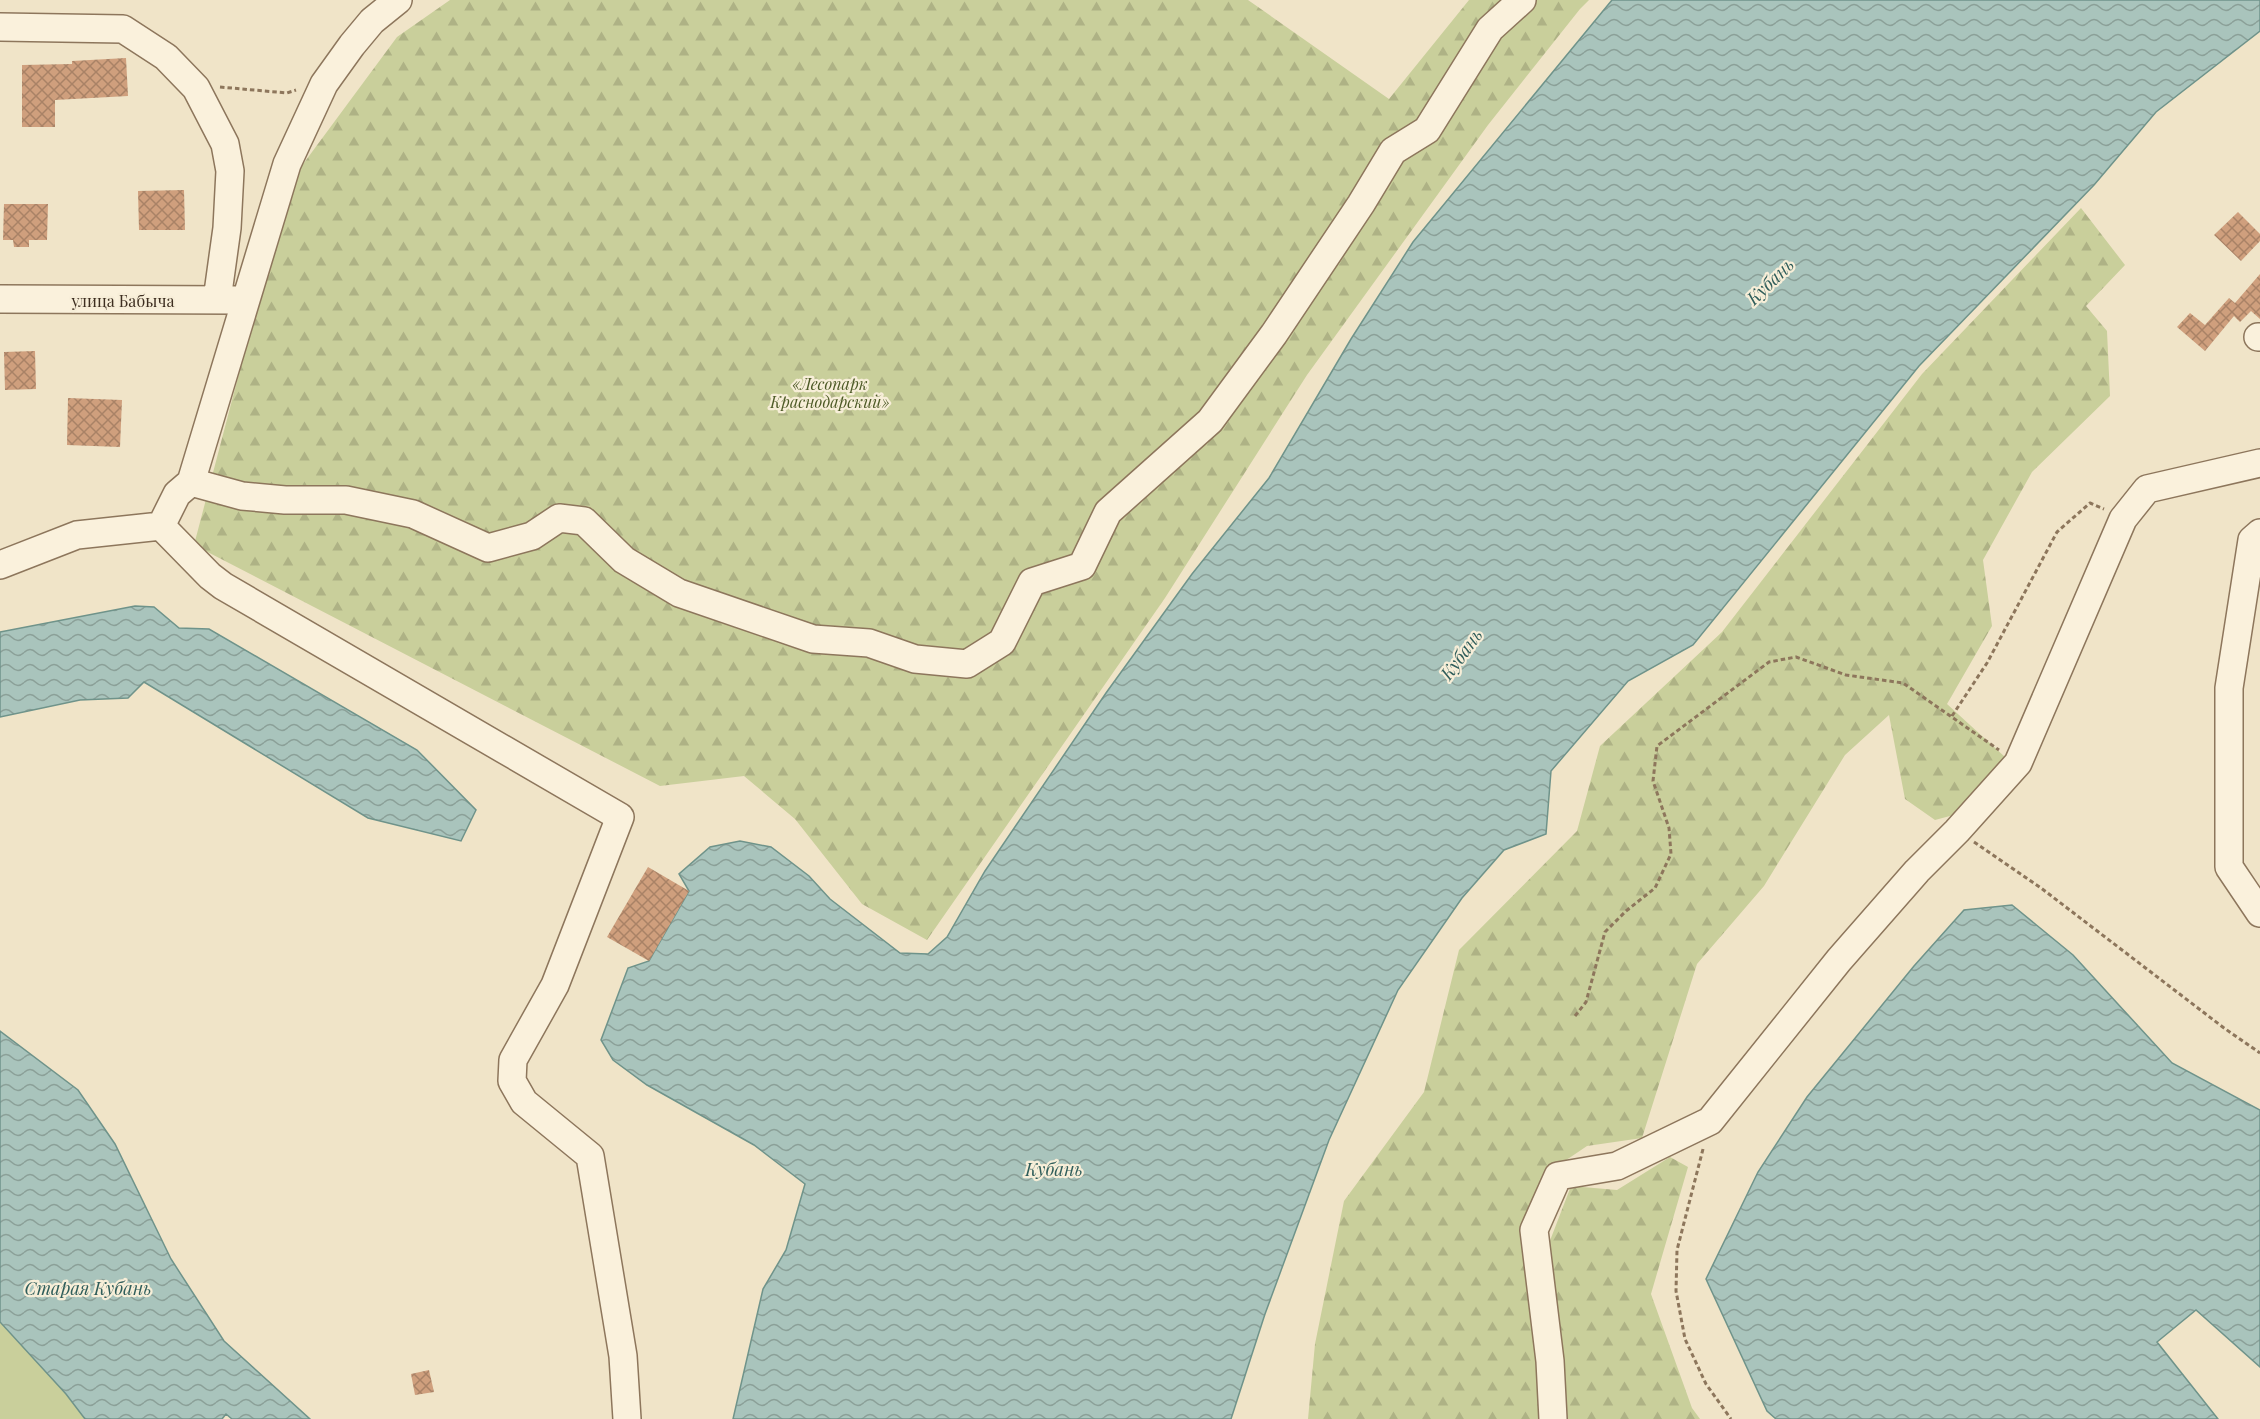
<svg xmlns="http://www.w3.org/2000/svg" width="2260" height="1419" viewBox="0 0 2260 1419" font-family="'Playfair Display',serif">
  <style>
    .green { fill: #c9cf9b }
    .forest { fill: url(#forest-firs) }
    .water { fill: url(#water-waves); stroke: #6f938a; stroke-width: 1.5 }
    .building { fill: url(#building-cross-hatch) }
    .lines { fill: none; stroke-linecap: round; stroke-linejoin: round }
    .minor-casing { stroke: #8d765c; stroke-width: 30 }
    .path { stroke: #8d765c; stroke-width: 3; stroke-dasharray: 4.5 3; stroke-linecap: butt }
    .minor { stroke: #faf1dc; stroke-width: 27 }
    .labels { text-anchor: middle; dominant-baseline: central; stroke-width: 4.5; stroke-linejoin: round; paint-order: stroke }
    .street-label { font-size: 16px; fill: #3d2e20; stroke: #f7eed8 }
    .park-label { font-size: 16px; font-style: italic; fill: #4d5a26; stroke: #f7eed8 }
    .water-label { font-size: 18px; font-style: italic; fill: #2f5d5a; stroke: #f7eed8 }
  </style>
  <defs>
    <pattern id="forest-firs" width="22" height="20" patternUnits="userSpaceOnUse" patternTransform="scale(1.5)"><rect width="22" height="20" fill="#c9cf9b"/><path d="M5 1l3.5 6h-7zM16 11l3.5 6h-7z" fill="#aeb285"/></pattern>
    <pattern id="water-waves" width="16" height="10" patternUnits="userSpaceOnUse" patternTransform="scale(1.5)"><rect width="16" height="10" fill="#a9c4bc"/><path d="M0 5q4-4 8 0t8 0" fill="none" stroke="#8ba098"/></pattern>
    <pattern id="building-cross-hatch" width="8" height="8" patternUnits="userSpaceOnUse" patternTransform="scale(1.5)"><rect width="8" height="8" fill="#cf9f7d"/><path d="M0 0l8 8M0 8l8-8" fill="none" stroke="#a98266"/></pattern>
  </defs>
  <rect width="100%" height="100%" fill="#f0e4c8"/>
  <path class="green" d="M0,1322L66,1394L85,1419H0Z"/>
  <path class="forest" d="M450,0H1248L1389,99L1469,0H1589L1580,9L1488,125L1307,375L1165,598L927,940L862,904L795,819L744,776L660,786L194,545L241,366L295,175L397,37Z
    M2081,208L2125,265L2086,306L2107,331L2110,396L2032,472L1983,560L1992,626L1947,704L2005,757L1976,809L1935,820L1905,799L1889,715L1845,755L1764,886L1697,964L1642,1138L1587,1146L1550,1171L1528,1227L1543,1419H1308L1315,1344L1344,1201L1424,1092L1459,950L1577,831L1600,746L1722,632L1922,374Z
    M1670,1157L1688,1167L1651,1294L1692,1408L1700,1419H1559L1563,1353L1546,1251L1571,1186L1617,1190Z"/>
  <path class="water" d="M1612,0H2260V31L2156,112L2094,185L1919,366L1693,645L1628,681L1551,771L1546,834L1504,850L1462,898L1398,990L1329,1140L1265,1314L1231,1419H733L763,1289L786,1250L805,1184L754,1145L647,1085L613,1060L601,1040L628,968L649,961L689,891L679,874L710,847L740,841L771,847L809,876L830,899L900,953L928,954L947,937L985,871L1106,693L1192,574L1269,478L1351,339L1413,242Z
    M135,606L154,607L179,628L209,629L417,750L476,810L461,841L368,818L144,682L128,698L80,700L0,717V632Z
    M2012,905L2073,955L2172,1063L2260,1110V1367L2196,1310L2157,1342L2218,1419H1776L1767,1411L1706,1279L1758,1172L1807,1097L1914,966L1964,910Z
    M0,1031L78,1090L115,1144L171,1259L224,1341L310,1419H232L226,1414L222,1419H85L66,1394L0,1322Z"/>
  <path class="building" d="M126,58L128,96L55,100V127H22V65L72,64V61Z
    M184,190L185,230H139L138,191Z
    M4,204H48L47,240H29V247H14L13,240H3Z
    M2238,212L2260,234V241L2241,261L2214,235Z
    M2260,274V319L2251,311L2240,322L2234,316L2205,351L2177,327L2190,313L2205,325L2229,298L2235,303Z
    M35,351L36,389L5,390L4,352Z
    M68,398L122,400L120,447L67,445Z
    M648,867L689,891L649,961L607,937Z
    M429,1370L434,1392L415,1395L411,1374Z"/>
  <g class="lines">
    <defs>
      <path id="minor" d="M0,27L123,29L166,57L196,88L225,144L230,171L227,228L217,300
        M0,299L236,300
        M2258,337H2260
        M191,482L242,496L285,500H346L413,514L488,548L532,536L559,518L584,521L624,560L679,593L813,639L869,643L915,659L967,664L1002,642L1032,582L1082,566L1108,512L1210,421L1274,334L1361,204L1393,151L1427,130L1490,29L1522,0
        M161,526L177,494L191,482L287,164L324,84L352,45L372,21L398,0
        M2260,533L2252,540L2229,688V867L2260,913
        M0,565L77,535L161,526L210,576L223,586L620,817L555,985L513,1060L512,1081L524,1102L590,1156L623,1356L627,1419
        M1553,1419L1550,1361L1534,1230L1558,1176L1617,1166L1710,1121L1839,960L1917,871L1957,831L2018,763L2123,519L2147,489L2260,463"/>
    </defs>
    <use href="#minor" class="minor-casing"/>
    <path class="path" d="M220,87L287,93L296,90
      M1952,716L1987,663L2057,532L2090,503L2104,509
      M1974,842L2041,888L2224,1028L2260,1053
      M1575,1016L1586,1002L1605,932L1626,911L1655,888L1671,854L1669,828L1653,781L1657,746L1769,662L1796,657L1846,675L1903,683L1999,750
      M1703,1149L1677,1250L1676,1291L1685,1339L1706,1384L1731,1419"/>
    <use href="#minor" class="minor"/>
  </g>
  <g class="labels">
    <g class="street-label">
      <text x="123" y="300">улица Бабыча</text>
    </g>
    <g class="park-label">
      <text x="830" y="383">«Лесопарк<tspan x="830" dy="18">Краснодарский»</tspan></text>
    </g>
    <g class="water-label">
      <text transform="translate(1770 281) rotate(-44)">Кубань</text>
      <text transform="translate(1461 654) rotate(-54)">Кубань</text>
      <text x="1054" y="1169">Кубань</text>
      <text x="88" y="1288">Старая Кубань</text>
    </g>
  </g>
</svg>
